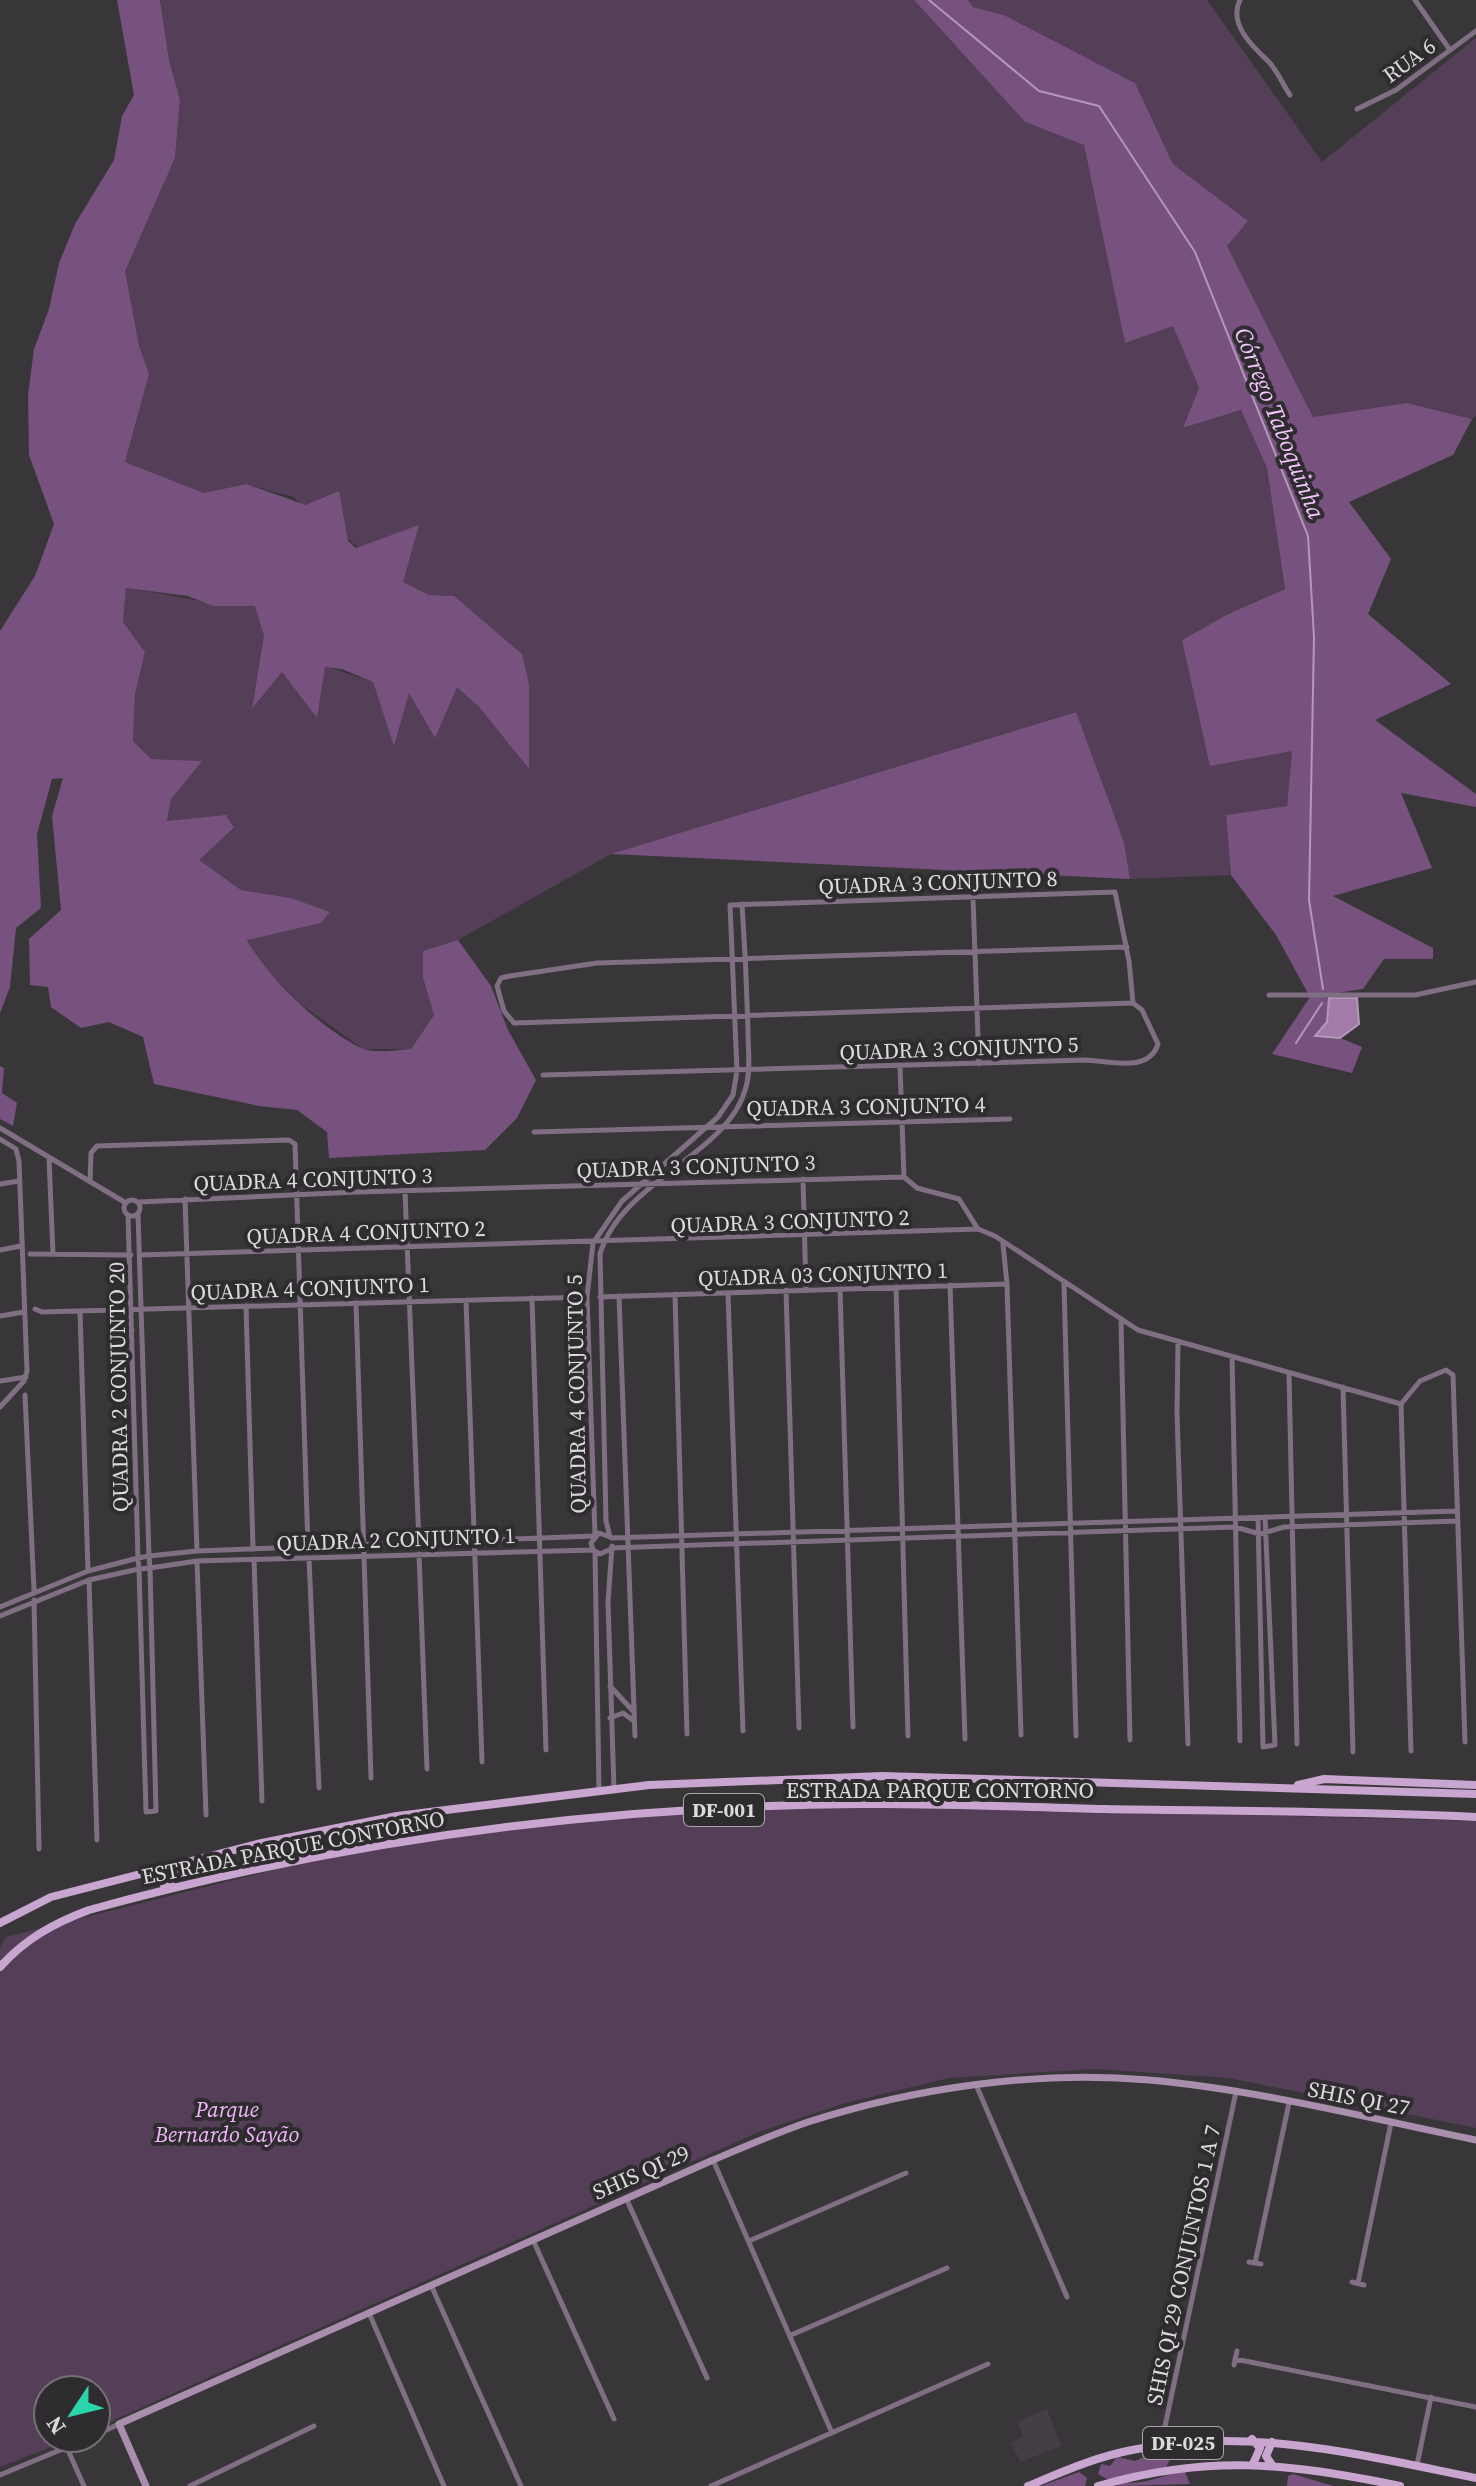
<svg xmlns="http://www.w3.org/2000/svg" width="1476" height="2486" viewBox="0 0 1476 2486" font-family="'Source Serif 4',serif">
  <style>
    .built { fill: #453e47 }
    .green { fill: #543e58 }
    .forest { fill: #77527e }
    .water { fill: #a27ba9; stroke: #b398b8; stroke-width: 2 }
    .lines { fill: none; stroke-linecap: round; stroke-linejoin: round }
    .stream { stroke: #b398b8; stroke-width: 2 }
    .street { stroke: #806f83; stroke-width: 5 }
    .secondary { stroke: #a98eae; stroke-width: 7 }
    .primary { stroke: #c9a6cf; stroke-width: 8 }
    .labels { text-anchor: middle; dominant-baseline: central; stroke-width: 8; stroke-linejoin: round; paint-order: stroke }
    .shield { fill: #2f2c30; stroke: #a8a6a8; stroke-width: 2 }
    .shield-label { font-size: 20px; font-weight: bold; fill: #dcdadc }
    .street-label { font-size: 22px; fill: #dcdadc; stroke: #2f2c30 }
    .park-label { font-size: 22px; font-style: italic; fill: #f2b8fc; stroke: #2f2c30 }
    .water-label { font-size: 24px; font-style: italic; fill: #f6c7fe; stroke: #2f2c30 }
  </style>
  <rect width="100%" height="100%" fill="#39363a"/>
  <path class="built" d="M1047,2409L1061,2446L1021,2462L1011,2443L1024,2436L1017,2422Z"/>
  <path class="green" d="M160,0H914L1025,122L1084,145L1125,342L1173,325L1199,388L1184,428L1242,410L1267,468L1285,589L1228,614L1182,640L1292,751L1287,806L1226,815L1231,875L1130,879L1124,842L1075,712L611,854L458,940L423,951V978L434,1015L411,1049H363L298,1002L263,966L247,939L320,923L330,912L291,898L241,890L198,860L234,829L167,822L171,799L201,761L151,759L133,741L135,694L145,652L123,622L126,588C170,594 211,606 256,606L264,636L254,707L282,671L316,717L325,666L373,682L394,744L409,692L457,686L479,707L528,768L454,596L429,595L403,582L293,497L246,484L204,493L125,462L149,374L139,346L124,271L175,158L180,100L169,60Z
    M968,0H1207L1322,162L1476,38V416L1472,419L1407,403L1313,417L1227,246L1248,221L1173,164L1135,83L1004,15L972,7Z
    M829,1804L1476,1821V2128L1229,2078L1095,2069L949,2078L842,2104L761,2131L96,2428V2390H48V2438H74L0,2467V1948L6,1937L357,1849L615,1813Z"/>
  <path class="forest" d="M117,0H160L169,60L180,100L175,158L125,271L139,346L149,374L125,462L204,493L246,484L306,505L339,491L348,541L356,548L419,525L403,582L429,595L454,596L522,654L529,684V769L479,707L457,687L435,738L409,693L394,746L373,682L342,669L325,667L317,718L282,672L252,709L264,636L255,606H213L188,596L126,588L123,622L145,652L135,694L133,741L151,759L202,761L171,799L167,821L226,815L234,828L199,860L241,890L291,898L330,912L321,923L247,940C270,980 319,1027 361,1048C373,1054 398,1050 411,1049L434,1015L423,978V951L458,940L491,986L508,1030L536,1080L517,1118L485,1150L329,1158L327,1132L297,1110L259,1106L154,1084L143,1037L109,1022L81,1028L51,1007L48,987L30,985L29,939L61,910L52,816L63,778L52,779L37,834L41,908L16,928L10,987L0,1013V631L35,576L54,524L29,455L28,395L34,349L49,309L59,263L75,224L114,160L122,116L134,95Z
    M914,0H968L973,7L1004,15L1135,83L1173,164L1248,221L1227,246L1313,417L1407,403L1472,419L1453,455L1349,502L1391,559L1368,614L1451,684L1375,720L1476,794V807L1401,793L1432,868L1333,896L1433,948V959H1384L1363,989L1316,996L1329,998L1327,1022L1316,1036L1340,1038L1362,1047L1352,1073L1272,1054L1310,997L1276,935L1231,875L1226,815L1287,806L1292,751L1210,766L1182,640L1228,614L1285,589L1267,468L1241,410L1183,428L1199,388L1173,326L1125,343L1084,145L1025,122Z
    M1076,712L1124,842L1130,879L611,854Z
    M0,1066L4,1068L2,1093L17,1103L13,1126L0,1119Z
    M1158,2451L1173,2452L1166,2468L1126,2482C1144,2486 1166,2473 1185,2472L1190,2484L1119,2486L1098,2474L1101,2464L1110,2466L1117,2457L1135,2461Z
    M1079,2472L1087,2478L1085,2486H1041Z
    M1293,2474L1333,2486H1287L1288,2476Z"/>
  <path class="water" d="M1329,998H1357L1359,1024L1340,1038L1315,1036L1327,1022Z"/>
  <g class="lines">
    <path class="stream" d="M929,0L1039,91L1099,106L1195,252L1308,536L1314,637L1309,900L1323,989
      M1296,1043L1322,1003"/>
    <path class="street" d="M1240,0C1228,24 1253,47 1268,61C1277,70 1283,85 1290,95
      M1415,0L1450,50
      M1357,109L1396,90L1476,31
      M973,898L979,1064
      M1269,995H1415L1476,982
      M900,1066L904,1177L917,1188L959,1199L978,1229
      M543,1075L1086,1060C1110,1061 1149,1073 1158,1044L1142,1010L1133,1003L514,1023L504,1011L497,986L501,978L510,976L597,963L1127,947
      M0,1128L126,1203
      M534,1132L1010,1119
      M0,1139L16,1149L19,1161L27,1371L24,1381L0,1407
      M49,1158L53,1254
      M803,1179L806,1290
      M90,1182L91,1153L97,1146L289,1140L295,1144L308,1547
      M0,1184L19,1181
      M405,1191L419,1543
      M185,1199L197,1551
      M124 1208a8 8 0 1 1 16 0a8 8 0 1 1-16 0Z
      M139,1202L357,1192L904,1177
      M138,1214L149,1556L150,1568L139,1569L138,1558L149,1556L197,1551L594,1536
      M1003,1244L1007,1284L1021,1735
      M0,1250L21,1246
      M30,1254L131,1255
      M140,1255L978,1229L995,1236L1138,1330L1401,1404
      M1064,1283L1076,1736
      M950,1285L965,1739
      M896,1287L908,1736
      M840,1289L853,1727
      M786,1290L799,1728
      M675,1294L687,1734
      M728,1294L743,1731
      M619,1296L635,1736
      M600,1297L1007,1284
      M532,1298L546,1750
      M466,1300L482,1762
      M356,1303L371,1778
      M246,1306L253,1548
      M35,1309L42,1312L587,1297
      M80,1311L88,1571
      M0,1316L24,1312
      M1121,1321L1130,1740
      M118,1331L132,1330
      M1178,1342L1177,1414L1188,1744
      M1232,1357L1240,1741
      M1289,1374L1297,1744
      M0,1381L26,1377
      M1343,1387L1353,1752
      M25,1395L34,1590
      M1401,1404L1420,1381L1446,1370L1453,1375L1465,1742
      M1401,1404L1411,1751
      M1258,1518L1263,1747L1275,1745L1265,1517
      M595,1535L587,1297L593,1243L622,1201L718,1117L733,1095L737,1071L730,905L1115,892L1129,961L1133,1003
      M610,1537L606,1521L600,1254C622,1180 729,1155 746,1087C751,1070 748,1050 748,1032C747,990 745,947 742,904
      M610,1537L599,1533L591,1543L593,1550L600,1554L611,1549
      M611,1538L1456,1511
      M612,1546L608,1602L614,1789
      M611,1548L1235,1527L1260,1534L1284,1527L1457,1521
      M595,1553L599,1790
      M419,1554L427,1769
      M309,1558L319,1788
      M254,1559L262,1801
      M197,1561L206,1815
      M89,1580L97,1840
      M34,1600L39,1849
      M0,1607L88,1571L138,1558L128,1215
      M0,1616L89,1580L139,1569L146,1812L156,1811L150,1568L197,1561L593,1550
      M610,1686L633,1711
      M610,1718L623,1713L634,1721
      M977,2087L1067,2297
      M713,2160L832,2433
      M626,2198L707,2378
      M533,2240L614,2419
      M749,2241L906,2173
      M1249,2262L1261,2264
      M1255,2263L1289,2103
      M1352,2282L1364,2285
      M1358,2283L1391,2123
      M431,2285L521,2486
      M369,2313L444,2486
      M791,2335L947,2268
      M1235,2359L1476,2407
      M1234,2365L1237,2351
      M96,2435L119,2424
      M1161,2445L1236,2092
      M67,2448L84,2486
      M1417,2465L1431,2397
      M0,2475L89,2438
      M190,2486L314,2426
      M711,2486L988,2364"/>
    <path class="secondary" d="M146,2486L119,2424L713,2160C744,2147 776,2133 808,2122C914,2088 1037,2070 1149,2080C1259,2090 1368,2118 1476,2140"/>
    <path class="primary" d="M891,1780L907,1789L906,1797L895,1802
      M1298,1785L1324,1779L1476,1785
      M172,1886L164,1885L165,1874L186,1867
      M0,1923L51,1897L257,1844L397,1816L649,1785L882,1776L1476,1794
      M0,1967C25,1939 54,1923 89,1910C339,1841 598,1806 858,1804C940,1803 1022,1807 1104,1809C1228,1811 1352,1811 1476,1817
      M1252,2439L1260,2448L1253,2464
      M1272,2465L1266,2456L1272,2442
      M1028,2486C1062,2472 1095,2457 1132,2450C1249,2426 1361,2455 1476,2478
      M1098,2486C1209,2454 1288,2463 1400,2486"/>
  </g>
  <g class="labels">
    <g class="shield">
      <rect x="684" y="1794" width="80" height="32" rx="6"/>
      <rect x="1143" y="2427" width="80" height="32" rx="6"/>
    </g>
    <g class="shield-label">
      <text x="724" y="1810">DF-001</text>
      <text x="1183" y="2443">DF-025</text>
    </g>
    <g class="street-label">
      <text transform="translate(1409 60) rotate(-36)">RUA 6</text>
      <text transform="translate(938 882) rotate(-2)">QUADRA 3 CONJUNTO 8</text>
      <text transform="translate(959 1048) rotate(-2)">QUADRA 3 CONJUNTO 5</text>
      <text transform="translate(866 1106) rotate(-1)">QUADRA 3 CONJUNTO 4</text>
      <text transform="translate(696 1166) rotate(-2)">QUADRA 3 CONJUNTO 3</text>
      <text transform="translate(313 1179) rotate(-2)">QUADRA 4 CONJUNTO 3</text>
      <text transform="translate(790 1221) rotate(-2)">QUADRA 3 CONJUNTO 2</text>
      <text transform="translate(366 1232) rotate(-2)">QUADRA 4 CONJUNTO 2</text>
      <text transform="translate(823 1274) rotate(-2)">QUADRA 03 CONJUNTO 1</text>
      <text transform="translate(310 1288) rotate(-2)">QUADRA 4 CONJUNTO 1</text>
      <text transform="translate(118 1387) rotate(-91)">QUADRA 2 CONJUNTO 20</text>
      <text transform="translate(576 1394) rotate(-91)">QUADRA 4 CONJUNTO 5</text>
      <text transform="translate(396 1539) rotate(-2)">QUADRA 2 CONJUNTO 1</text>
      <text x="940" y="1790">ESTRADA PARQUE CONTORNO</text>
      <text transform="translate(293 1847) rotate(-11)">ESTRADA PARQUE CONTORNO</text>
      <text transform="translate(1359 2098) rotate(11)">SHIS QI 27</text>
      <text transform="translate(641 2172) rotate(-24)">SHIS QI 29</text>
      <text transform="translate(1183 2265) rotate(-78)">SHIS QI 29 CONJUNTOS 1 A 7</text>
    </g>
    <g class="park-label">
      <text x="227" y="2109">Parque<tspan x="227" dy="25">Bernardo Sayão</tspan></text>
    </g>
    <g class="water-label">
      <text transform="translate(1280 423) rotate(68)">Córrego Taboquinha</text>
    </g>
  </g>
  <g transform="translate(72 2414) rotate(235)"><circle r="38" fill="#2f2c30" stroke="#747275" stroke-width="2"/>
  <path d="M0-6L14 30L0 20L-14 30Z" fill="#2bd5ac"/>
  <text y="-12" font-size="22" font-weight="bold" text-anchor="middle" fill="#dcdadc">N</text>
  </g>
</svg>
